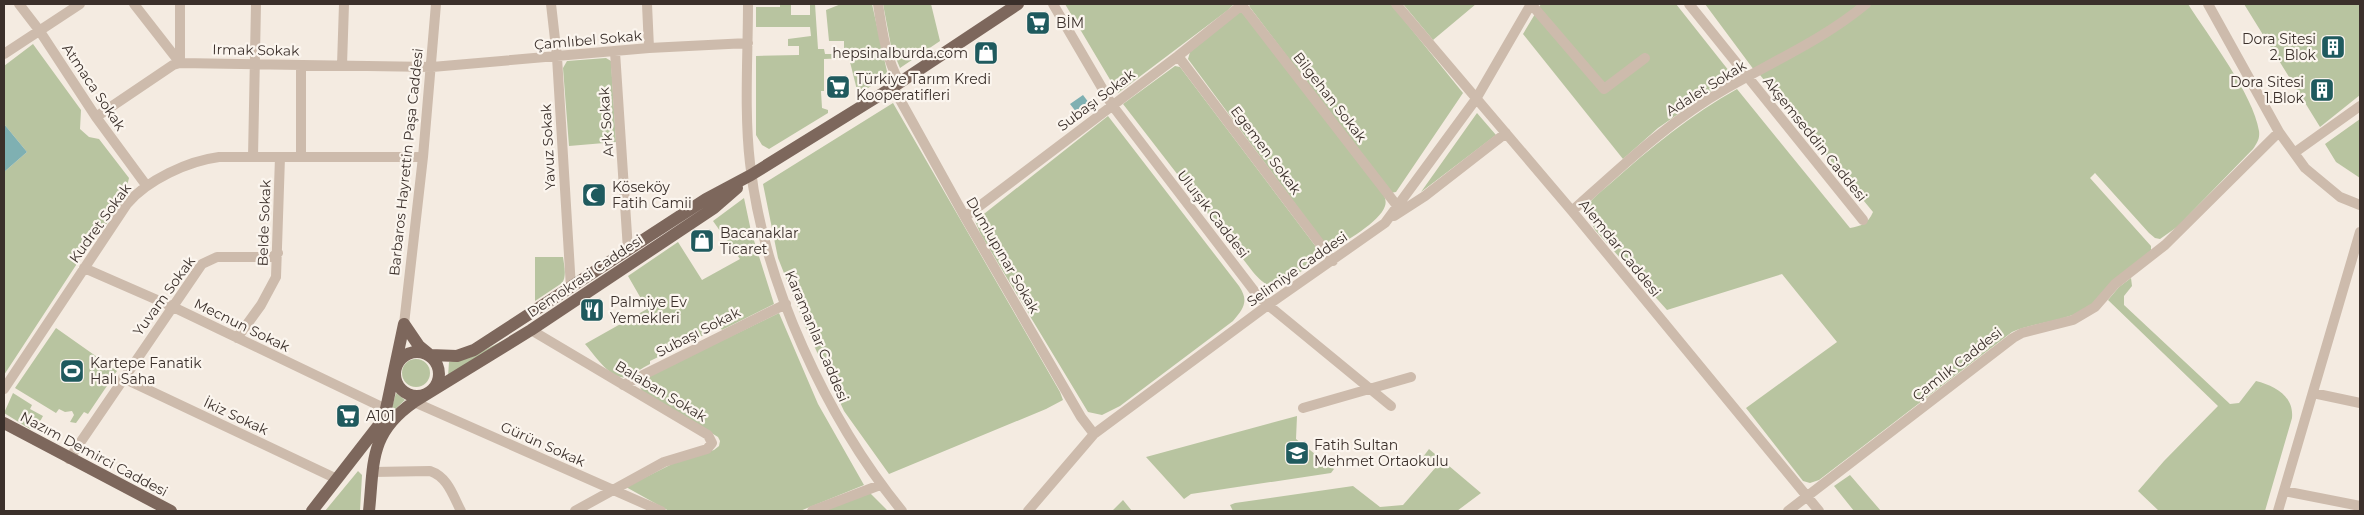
<svg xmlns="http://www.w3.org/2000/svg" width="2364" height="515" viewBox="0 0 2364 515" font-family="Montserrat,sans-serif">
  <style>
    .green { fill: #b8c4a0 }
    .water { fill: #7fb0b2 }
    .lines { fill: none; stroke-linecap: round; stroke-linejoin: round }
    .minor { stroke: #cdbbac; stroke-width: 10 }
    .major { stroke: #7d675c; stroke-width: 12 }
    .labels { text-anchor: middle; dominant-baseline: central; stroke-width: 4.5; stroke-linejoin: round; paint-order: stroke }
    .poi-label { font-size: 14px; fill: #3b302b; stroke: #fbf5ee; text-anchor: start }
    .street-label { font-size: 14px; fill: #3b302b; stroke: #fbf5ee }
  </style>
  <rect width="100%" height="100%" fill="#f4ebe1"/>
  <path class="green" d="M780,4H791V15H810V4H815L818,49H824L825,54H844V41H829L826,10L841,4H872L888,76L858,94L849,58L824,59V91H821L822,108L828,110V113L769,149L762,145L756,135V56L799,55V46H788V39L811,36L810,27H756V7H780Z
    M883,4H931L940,41L900,68L891,46Z
    M1065,4H1234L1228,10L1118,93Z
    M1251,4H1391L1463,93L1396,192L1390,193L1249,6Z
    M1403,4H1476L1433,40Z
    M1541,4H1676L1733,76L1658,128L1623,159L1523,34Z
    M1705,4H1859L1834,25L1754,70Z
    M1871,4H2188C2209,37 2253,94 2259,131C2260,139 2257,143 2253,149L2177,227L2160,239L2155,238L2149,233L2095,173L2090,178L2151,246V250L2091,306C2067,322 2038,321 2012,332L1819,480L1810,483L1803,481L1746,408L1837,342L1782,274L1667,310L1595,230L1585,210C1590,199 1602,191 1611,183C1650,148 1692,114 1737,89L1850,228C1861,226 1868,224 1873,212L1760,75Z
    M2244,4H2360V95L2320,127Z
    M1241,11L1381,191C1384,195 1387,200 1385,206C1380,222 1344,242 1330,251L1188,59L1190,52Z
    M33,44L81,110L80,129L89,137L99,139L129,178L123,202L82,256L4,375V172L27,152L4,124V66Z
    M606,58L611,61L616,142L569,146L563,68L567,61Z
    M1175,66L1180,67L1323,256L1282,285C1269,290 1261,281 1253,272L1123,104Z
    M893,103L1060,392L1063,400L1046,409L889,474L844,411L805,326L778,258L763,184Z
    M1477,113L1496,135L1421,192Z
    M1108,116L1239,286C1249,301 1244,308 1233,321L1120,406L1102,415L1088,412L981,235L975,221Z
    M2360,119V178L2336,162L2325,144Z
    M744,198L751,231L774,304L722,330L720,327L650,361V364C642,368 634,374 626,377C611,381 593,353 585,344L647,309L628,276L678,242L702,280L740,259L713,221Z
    M535,257H563C564,265 567,276 562,283L535,301Z
    M2131,278L2132,286L2124,296V305L2230,404L2239,403L2256,381C2275,386 2294,396 2292,418L2265,511H2159L2138,491L2164,461L2218,406L2108,300L2119,287Z
    M779,313L818,404L864,485L800,511H669L626,487L678,461L714,450L719,446L720,441L718,437L642,391L640,387L647,377Z
    M56,328L117,371L88,414L84,412L76,423L70,422L74,415L72,411L65,412L59,409L56,413L15,388Z
    M506,339L448,377L449,362L469,358Z
    M402 373a14 14 0 1 1 28 0a14 14 0 1 1-28 0Z
    M13,393L32,405L30,409L43,416L37,427L30,429L4,413Z
    M396,393L405,400L390,414Z
    M1297,416L1296,439L1334,469L1331,473L1191,494L1184,499L1146,457Z
    M1429,449L1481,493L1457,511H1233L1230,505L1235,503L1353,486L1380,507L1403,505L1436,467L1423,457Z
    M358,471L362,475L360,511H325Z
    M1850,475L1881,511H1854L1834,486Z
    M870,493L888,511H824Z
    M1123,500L1132,511H1112Z"/>
  <path class="water" d="M1083,95L1089,103L1077,113L1070,104Z
    M4,124L27,152L4,172Z"/>
  <g class="lines">
    <path class="minor" d="M19,4L39,30L96,117L146,185
      M134,4L180,63
      M180,4V63
      M551,4L557,57L571,288
      M647,4L649,48
      M748,4C748,56 744,111 750,163C763,282 827,419 902,511
      M878,4C882,31 886,59 900,83
      M1053,4L1112,105L1255,292L1268,305L1391,406
      M1241,4L1398,207
      M1396,4L1572,211L1819,511
      M1531,4L1604,89L1645,58
      M1689,4L1863,220
      M2208,4L2279,132L2305,168L2340,197L2360,205
      M615,52L628,250
      M4,54L80,4
      M1178,56L1333,261
      M301,65V157
      M342,65L344,4
      M893,87L965,217L1081,417L1094,434
      M96,117L173,65L180,63L432,67L649,48L748,43
      M2294,153L2360,106
      M253,157L256,4
      M1572,211C1621,167 1669,121 1727,88C1774,61 1824,39 1866,4
      M1394,216L1425,196L1506,133
      M965,217L1178,56L1243,4
      M84,268L171,306L386,409
      M404,324L423,157L436,4
      M531,330L708,435L712,443L707,449L664,462L575,511
      M237,338L261,305L276,277L280,157
      M123,378L337,479
      M623,385L786,304
      M4,389L127,204C147,180 188,161 219,157H423
      M2313,393L2360,403
      M414,402L661,511
      M1303,408L1411,377
      M69,459L202,264L217,257H272L278,253
      M373,472L430,471C448,477 453,496 461,511
      M2284,491L2360,506
      M812,511L880,485
      M1028,511L1094,434L1268,305L1385,223L1476,99L1531,4
      M1788,511L2013,338L2022,333L2073,320L2095,307L2115,284L2165,245L2279,132
      M2278,511L2360,232"/>
    <path class="major" d="M404,324L419,346L430,355L457,356L474,350L706,199L751,175L893,87L1018,4
      M395 374a22 22 0 1 1 44 0a22 22 0 1 1-44 0Z
      M4,423L171,511
      M312,511L382,421L386,409L404,324
      M369,511C374,463 369,433 414,402L531,330L714,208L737,188"/>
  </g>
  <defs>
    <symbol id="supermarket-square" viewBox="-11 -11 22 22"><rect x="-9" y="-9" width="18" height="18" rx="4" fill="#1f5a5e" stroke="#fbf5ee"/><path d="M-6-5.5h2.5l.6 2H6L4.5 2H-2.5L-4.4-4H-6ZM-1.5 3.2a1.3 1.3 0 1 0 .1 0ZM3 3.2a1.3 1.3 0 1 0 .1 0Z" fill="#fff"/></symbol>
    <symbol id="building-square" viewBox="-11 -11 22 22"><rect x="-9" y="-9" width="18" height="18" rx="4" fill="#1f5a5e" stroke="#fbf5ee"/><path d="M-4-6H4V6H1V3H-1V6H-4ZM-2.5-4.3h1.7v1.8h-1.7ZM.8-4.3h1.7v1.8H.8ZM-2.5-1h1.7V.8h-1.7ZM.8-1h1.7V.8H.8Z" fill="#fff"/></symbol>
    <symbol id="shop-square" viewBox="-11 -11 22 22"><rect x="-9" y="-9" width="18" height="18" rx="4" fill="#1f5a5e" stroke="#fbf5ee"/><path d="M-5-2.5h2.3a2.7 3.5 0 0 1 5.4 0H5L5.5 6h-11ZM-1.5-2.5h3a1.5 2.3 0 0 0-3 0Z" fill="#fff"/></symbol>
    <symbol id="mosque-square" viewBox="-11 -11 22 22"><rect x="-9" y="-9" width="18" height="18" rx="4" fill="#1f5a5e" stroke="#fbf5ee"/><path d="M3.5-4.9A6 6 0 1 0 3.5 4.9A5 5 0 1 1 3.5-4.9Z" fill="#fff"/></symbol>
    <symbol id="restaurant-square" viewBox="-11 -11 22 22"><rect x="-9" y="-9" width="18" height="18" rx="4" fill="#1f5a5e" stroke="#fbf5ee"/><path d="M-5-6h1v4h1v-4h1v4h1v-4h1v5L-1.5 .5V6h-2V.5L-5-1ZM5-6V6H3V1.5H1.5Q1.5-4 5-6Z" fill="#fff"/></symbol>
    <symbol id="stadium-square" viewBox="-11 -11 22 22"><rect x="-9" y="-9" width="18" height="18" rx="4" fill="#1f5a5e" stroke="#fbf5ee"/><path d="M0-5a6.5 5 0 1 0 0 10a6.5 5 0 1 0 0-10ZM-3.5-1.8h7v3.6h-7Z" fill="#fff"/></symbol>
    <symbol id="school-square" viewBox="-11 -11 22 22"><rect x="-9" y="-9" width="18" height="18" rx="4" fill="#1f5a5e" stroke="#fbf5ee"/><path d="M0-5L7-2L0 1L-7-2ZM-4 1L0 2.5L4 1V4Q0 6-4 4Z" fill="#fff"/></symbol>
  </defs>
  <g fill-rule="evenodd">
    <use href="#supermarket-square" x="1024" y="9" width="28" height="28"/>
    <use href="#building-square" x="2319" y="33" width="28" height="28"/>
    <use href="#shop-square" x="972" y="39" width="28" height="28"/>
    <use href="#supermarket-square" x="824" y="73" width="28" height="28"/>
    <use href="#building-square" x="2308" y="76" width="28" height="28"/>
    <use href="#mosque-square" x="580" y="181" width="28" height="28"/>
    <use href="#shop-square" x="688" y="227" width="28" height="28"/>
    <use href="#restaurant-square" x="578" y="296" width="28" height="28"/>
    <use href="#stadium-square" x="58" y="357" width="28" height="28"/>
    <use href="#supermarket-square" x="334" y="402" width="28" height="28"/>
    <use href="#school-square" x="1283" y="439" width="28" height="28"/>
  </g>
  <g class="labels">
    <g class="poi-label">
      <text x="1056" y="23">BİM</text>
      <text x="2316" y="39" text-anchor="end">Dora Sitesi<tspan x="2316" dy="16">2. Blok</tspan></text>
      <text x="968" y="53" text-anchor="end">hepsinalburda.com</text>
      <text x="856" y="79">Türkiye Tarım Kredi<tspan x="856" dy="16">Kooperatifleri</tspan></text>
      <text x="2304" y="82" text-anchor="end">Dora Sitesi<tspan x="2304" dy="16">1.Blok</tspan></text>
      <text x="612" y="187">Köseköy<tspan x="612" dy="16">Fatih Camii</tspan></text>
      <text x="720" y="233">Bacanaklar<tspan x="720" dy="16">Ticaret</tspan></text>
      <text x="610" y="302">Palmiye Ev<tspan x="610" dy="16">Yemekleri</tspan></text>
      <text x="90" y="363">Kartepe Fanatik<tspan x="90" dy="16">Halı Saha</tspan></text>
      <text x="366" y="416">A101</text>
      <text x="1314" y="445">Fatih Sultan<tspan x="1314" dy="16">Mehmet Ortaokulu</tspan></text>
    </g>
    <g class="street-label">
      <text transform="translate(588 40) rotate(-5)">Çamlıbel Sokak</text>
      <text transform="translate(256 50) rotate(1)">Irmak Sokak</text>
      <text transform="translate(94 87) rotate(56)">Atmaca Sokak</text>
      <text transform="translate(1706 88) rotate(-32)">Adalet Sokak</text>
      <text transform="translate(1330 97) rotate(52)">Bilgehan Sokak</text>
      <text transform="translate(1096 100) rotate(-37)">Subaşı Sokak</text>
      <text transform="translate(606 122) rotate(-94)">Ark Sokak</text>
      <text transform="translate(1815 139) rotate(51)">Akşemseddin Caddesi</text>
      <text transform="translate(548 147) rotate(-93)">Yavuz Sokak</text>
      <text transform="translate(1266 150) rotate(53)">Egemen Sokak</text>
      <text transform="translate(406 162) rotate(-84)">Barbaros Hayrettin Paşa Caddesi</text>
      <text transform="translate(1213 214) rotate(52)">Uluışık Caddesi</text>
      <text transform="translate(100 223) rotate(-54)">Kudret Sokak</text>
      <text transform="translate(264 223) rotate(-88)">Belde Sokak</text>
      <text transform="translate(1620 248) rotate(51)">Alemdar Caddesi</text>
      <text transform="translate(1003 255) rotate(60)">Dumlupınar Sokak</text>
      <text transform="translate(1297 269) rotate(-35)">Selimiye Caddesi</text>
      <text transform="translate(585 276) rotate(-34)">Demokrasi Caddesi</text>
      <text transform="translate(164 296) rotate(-54)">Yuvam Sokak</text>
      <text transform="translate(242 325) rotate(26)">Mecnun Sokak</text>
      <text transform="translate(698 332) rotate(-27)">Subaşı Sokak</text>
      <text transform="translate(817 336) rotate(67)">Karamanlar Caddesi</text>
      <text transform="translate(1957 364) rotate(-38)">Çamlık Caddesi</text>
      <text transform="translate(661 391) rotate(31)">Balaban Sokak</text>
      <text transform="translate(236 416) rotate(25)">İkiz Sokak</text>
      <text transform="translate(543 444) rotate(24)">Gürün Sokak</text>
      <text transform="translate(94 454) rotate(28)">Nazım Demirci Caddesi</text>
    </g>
  </g>
  <rect width="2364" height="515" fill="none" stroke="#3b302b" stroke-width="10"/>
</svg>
